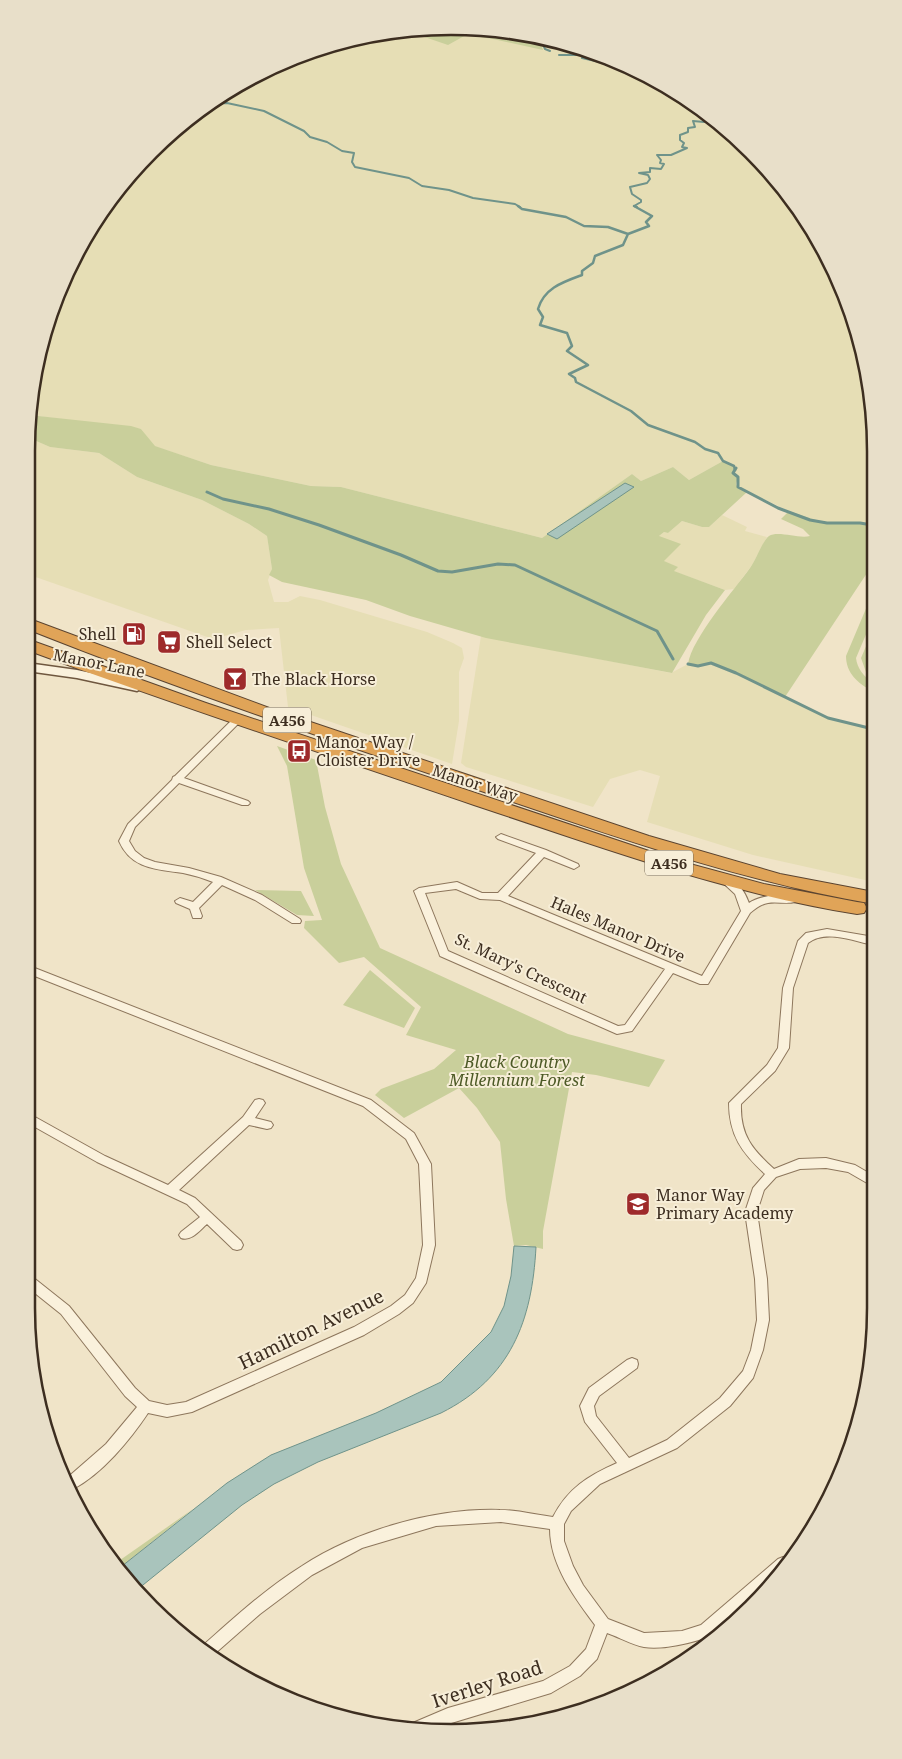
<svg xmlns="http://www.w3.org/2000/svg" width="902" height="1759" viewBox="0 0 902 1759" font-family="'Noto Serif',serif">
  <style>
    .farmland { fill: #e6deb5 }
    .green { fill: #c9cf9b }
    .water { fill: #a9c4bc; stroke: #6f938a }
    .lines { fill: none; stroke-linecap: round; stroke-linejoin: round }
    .stream-far2 { stroke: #6f938a; stroke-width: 2 }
    .stream-far1 { stroke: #6f938a; stroke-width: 2.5 }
    .stream { stroke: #6f938a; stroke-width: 3 }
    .street-casing { stroke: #8d765c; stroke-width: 2 }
    .secondary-casing { stroke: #6f573f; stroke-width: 3 }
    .highway-casing { stroke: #5b4430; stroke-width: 2 }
    .street { fill: #faf1dc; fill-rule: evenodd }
    .secondary { fill: #faf1dc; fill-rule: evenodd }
    .highway { fill: #e0a458; fill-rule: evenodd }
    .labels { text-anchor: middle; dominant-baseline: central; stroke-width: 4; stroke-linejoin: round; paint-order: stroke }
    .shield { fill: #f7eed8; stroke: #756857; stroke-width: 1 }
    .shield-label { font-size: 15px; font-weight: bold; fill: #3d2e20 }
    .poi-label { font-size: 16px; fill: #3d2e20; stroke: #f7eed8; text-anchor: start }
    .street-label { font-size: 16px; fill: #3d2e20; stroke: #f7eed8 }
    .park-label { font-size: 16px; font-style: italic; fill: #4d5a26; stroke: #f7eed8 }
    .near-street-label { font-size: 19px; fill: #3d2e20; stroke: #f7eed8 }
    .rim { fill: none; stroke: #3d2e20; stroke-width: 2.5 }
  </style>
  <rect width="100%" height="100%" fill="#f0e4c8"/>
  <path class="farmland" d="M479,27L561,41L639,70L731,131L788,193L843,288L872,395V525L855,522H822L789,511L738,487L736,485L738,481L723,461L689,480L673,467L641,481L632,474L542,538L341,487L311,486L211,465L154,446L141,429L29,415L41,341L70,263L114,192L171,131L239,83L315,49L396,30Z
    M27,437L50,447L99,453L137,477L202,500L249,524L267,536L272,569L268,580L274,602H288L300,596L320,600L427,632L453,643L462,648L464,658L459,672V721L452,764L288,707L279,628L246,630L213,639L27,574Z
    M722,515L747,527L745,531L767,537L752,565L734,589L725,590L673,571L677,567L663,561L659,536L664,532L668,533L682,521L702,527H709Z
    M481,636L671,673L688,664L698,666L711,663L736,673L828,718L873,729L874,882L753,855L647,822L660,776L640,770L610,779L593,807L466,767L461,763Z"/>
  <path class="green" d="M479,27L540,37L539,40L543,50L493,39L466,35L448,45L404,30Z
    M29,415L131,426L141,429L155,446L211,465L311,486L341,487L542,538L632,474L641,481L673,467L689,480L723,461L734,466L736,469L734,473L738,477L736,485L747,492L709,527H702L682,521L668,533L664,532L659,536L681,544L664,561L678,567L674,571L725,590L706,615L672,673L486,638L410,616L366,600L282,582L269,575L272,569L267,536L249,524L202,500L137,477L99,453L50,447L27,437Z
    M789,511L822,522H855L872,525L873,564L785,697L736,673L711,663L698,666L688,664C692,638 734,590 750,568C756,560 763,540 769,536C778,530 798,539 810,536L803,529L781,519Z
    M873,592V618L856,658C857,668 864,677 873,683V691C858,684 846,673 846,656Z
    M873,630V653L870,660L873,680L866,672L861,658Z
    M277,746L316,760L325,807L341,864L380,948L568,1034L665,1060L649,1087L596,1075L572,1072L543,1231V1249L526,1245L514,1246L506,1199L500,1142L477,1108L459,1088L404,1118L375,1095L381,1089L434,1069L456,1050L406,1035L421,1007L364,957L339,963L304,928L305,921L322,920L304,868L287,766Z
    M255,890L301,891L314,916L297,915Z
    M370,970L415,1008L404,1028L343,1005Z
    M193,1509L117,1570L113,1565Z"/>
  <path class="water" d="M625,483L634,487L557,539L547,534Z
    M514,1246L536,1247C532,1321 511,1378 441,1413L318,1462L274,1484L242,1505L138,1589L117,1570L227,1483L271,1455L376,1413L441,1382L491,1332L504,1306L511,1276Z"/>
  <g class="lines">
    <path class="stream-far2" d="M525,35L541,40L545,49L550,51
      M559,55H576L588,52L582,58L640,71
      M645,74L648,76
      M216,99L227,103
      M210,104L227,103L264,111L304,131L310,137L327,142L342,151L354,153L352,162L355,167L409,178L422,186L449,190L473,198L515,204L520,207
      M697,109L695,111L703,113
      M637,207L634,206L641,202V200L632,194L630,187L647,183L650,179L648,175L639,173L650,172V168L661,169L664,164L660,163L661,160L657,155H671L687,148L682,147L684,143L680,140V135L688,132V128L695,127L693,121L704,122L710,118"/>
    <path class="stream-far1" d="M518,206L522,209L566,217L584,226L608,227L628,234L649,226L646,222L652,216L634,206
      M628,234L623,245L595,256L593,263L582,271V275C563,282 544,288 538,309L543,317L540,325L567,333L572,346L567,351L588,365L569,374L575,378L576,382L631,411L648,425L695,442L705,449L718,453L723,461L734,466L735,470"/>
    <path class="stream" d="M736,468L733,473L738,477V487L778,508L810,520L827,523H860L872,525
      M207,492L223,499L269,509L319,525L401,555L438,571L452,572L498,564L515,565L657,631L673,659
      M688,664L698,666L711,663L736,673L828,718L873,729"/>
    <defs>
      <path id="street" d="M238,716L241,717L243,719L184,778L248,801L250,803L248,805H242L179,783L135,827L129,841L135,851L144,858L155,862L189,868L221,877L262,895L300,919L301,921L300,923H292L255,900L222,885L199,908L202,916L201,918H193L190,909L176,903L175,901L180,898L193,902L213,882C203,878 193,875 183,873C156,869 131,869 119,841L128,824L172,780L173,777L175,776L235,717Z
        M501,834L546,850L578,864L579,866L574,869L544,857L508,896L702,976L741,911L735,894L721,881L722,879C736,876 745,892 749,903C759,896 791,890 800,899C793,906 778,901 768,903C760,904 755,909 750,913L708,984H700L673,973L632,1031L617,1034L440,956L439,953L414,891L419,888L457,882L482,893H498L536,853L498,839L496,837ZM456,889L480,899L500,900L665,969L625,1025L618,1026L448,951L425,893Z
        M827,929L874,937V945C853,941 826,929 808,943L793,988L789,1048L775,1071L741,1104C740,1135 752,1149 774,1169L799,1159L826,1158L855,1165L874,1176V1187L848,1172L826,1168L800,1169L776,1177L764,1190L757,1212L767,1279L769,1320L763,1350L753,1378L730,1406L677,1448L600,1484L571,1511L564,1524V1541L573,1566L583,1585L608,1619L644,1633L682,1631L701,1625L778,1559L783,1557L787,1559L766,1588L710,1636C693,1643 662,1650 644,1647C632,1645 619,1637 607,1633L597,1659L580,1676L551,1693L448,1724L428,1732L406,1729L408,1725L448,1708L543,1681L570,1666L586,1649L595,1625C575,1598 550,1565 550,1529L501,1522L436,1526L362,1548L312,1575L260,1614L211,1657L201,1647C233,1619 265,1589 302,1566C357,1530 435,1508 500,1510C518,1510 536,1515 553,1517C568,1488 588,1476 617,1463L585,1422L580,1406L589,1388L627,1360L632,1358L637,1360L638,1364L637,1368L599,1396L594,1406L596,1416L629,1458L667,1440L720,1398L743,1371L751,1350L757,1320L755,1279L745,1212L753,1188L765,1174C742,1153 729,1135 729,1103L767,1065L778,1048L783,988L798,941L806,933Z
        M27,965L371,1100L414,1133L431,1164L435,1245L426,1283L413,1303L399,1314L364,1335L192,1412L167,1417L148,1413C130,1440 102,1474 73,1489L67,1478L106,1444L137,1407L125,1396L61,1314L26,1286V1274L30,1275L69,1306L135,1388L149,1401L167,1405L186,1402L354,1327L391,1306L405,1295L416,1278L423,1245L419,1164L406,1139L363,1106L27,973Z
        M259,1099L263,1100L265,1103L255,1118L271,1122L273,1125L271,1128L267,1129L249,1125L179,1190L195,1198L241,1241L243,1245L241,1249L237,1250L233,1249L207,1224C200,1230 191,1242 181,1238L179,1235L181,1232L200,1217L187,1204L97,1162L26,1122V1112L105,1156L168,1185L243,1117L255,1100Z"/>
      <path id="secondary" d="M27,663L77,670L142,684L144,687L137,691L77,678L27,671Z"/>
      <path id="highway" d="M27,618L272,709L649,836L780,874L874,892V904C740,881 614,836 487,793C332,741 178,689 27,629Z
        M27,639L206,703L679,861L764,884L857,902L864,903L867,908L864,913L857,914C725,893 601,847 474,805C325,754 175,705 27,650Z"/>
    </defs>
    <use href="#street" class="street-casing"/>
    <use href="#secondary" class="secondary-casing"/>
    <use href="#highway" class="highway-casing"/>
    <use href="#street" class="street"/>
    <use href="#secondary" class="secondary"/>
    <use href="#highway" class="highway"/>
  </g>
  <defs>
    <symbol id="fuel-square" viewBox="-11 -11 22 22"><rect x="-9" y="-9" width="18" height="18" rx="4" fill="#9e2a2b" stroke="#f7eed8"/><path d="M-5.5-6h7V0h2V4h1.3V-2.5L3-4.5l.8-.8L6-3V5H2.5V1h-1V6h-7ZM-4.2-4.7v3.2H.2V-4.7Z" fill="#fff"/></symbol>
    <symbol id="supermarket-square" viewBox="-11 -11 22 22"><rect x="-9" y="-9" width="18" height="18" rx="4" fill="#9e2a2b" stroke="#f7eed8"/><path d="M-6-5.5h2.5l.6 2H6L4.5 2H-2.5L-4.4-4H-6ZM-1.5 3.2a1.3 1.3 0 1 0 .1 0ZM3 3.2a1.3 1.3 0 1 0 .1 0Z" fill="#fff"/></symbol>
    <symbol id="bar-square" viewBox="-11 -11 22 22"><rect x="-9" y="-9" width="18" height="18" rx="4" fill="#9e2a2b" stroke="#f7eed8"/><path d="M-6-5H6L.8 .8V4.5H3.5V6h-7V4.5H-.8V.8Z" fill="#fff"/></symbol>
    <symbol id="bus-square" viewBox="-11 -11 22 22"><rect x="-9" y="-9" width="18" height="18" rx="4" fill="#9e2a2b" stroke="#f7eed8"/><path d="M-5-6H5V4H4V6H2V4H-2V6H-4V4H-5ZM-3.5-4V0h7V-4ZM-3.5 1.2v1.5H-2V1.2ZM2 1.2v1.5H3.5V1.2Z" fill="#fff"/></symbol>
    <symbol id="school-square" viewBox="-11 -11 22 22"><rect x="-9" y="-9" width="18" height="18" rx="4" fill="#9e2a2b" stroke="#f7eed8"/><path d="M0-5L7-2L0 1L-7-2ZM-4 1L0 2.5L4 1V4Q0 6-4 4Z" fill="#fff"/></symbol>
  </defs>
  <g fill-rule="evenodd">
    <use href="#fuel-square" x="120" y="620" width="28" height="28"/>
    <use href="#supermarket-square" x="155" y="628" width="28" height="28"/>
    <use href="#bar-square" x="221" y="665" width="28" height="28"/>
    <use href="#bus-square" x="285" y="737" width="28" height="28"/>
    <use href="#school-square" x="624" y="1190" width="28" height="28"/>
  </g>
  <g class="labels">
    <g class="shield">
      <rect x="263" y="707.5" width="48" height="25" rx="4"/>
      <rect x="645" y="850.5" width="48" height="25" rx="4"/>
    </g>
    <g class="shield-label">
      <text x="287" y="720">A456</text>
      <text x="669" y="863">A456</text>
    </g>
    <g class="poi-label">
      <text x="116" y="634" text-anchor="end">Shell</text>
      <text x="186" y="642">Shell Select</text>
      <text x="252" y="679">The Black Horse</text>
      <text x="316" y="742">Manor Way /<tspan x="316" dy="18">Cloister Drive</tspan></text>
      <text x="656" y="1195">Manor Way<tspan x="656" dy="18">Primary Academy</tspan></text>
    </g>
    <g class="street-label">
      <text transform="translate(99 663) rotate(11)">Manor Lane</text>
      <text transform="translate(475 783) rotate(18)">Manor Way</text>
      <text transform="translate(618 929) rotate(23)">Hales Manor Drive</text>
      <text transform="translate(521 968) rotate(25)">St. Mary's Crescent</text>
    </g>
    <g class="park-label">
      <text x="517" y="1062">Black Country<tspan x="517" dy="18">Millennium Forest</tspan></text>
    </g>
    <g class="near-street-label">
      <text transform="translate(311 1329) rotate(-26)">Hamilton Avenue</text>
      <text transform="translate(487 1684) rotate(-18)">Iverley Road</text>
    </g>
  </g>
  <path d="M0 0H902V1759H0ZM451 35H451A416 416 0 0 1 867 451V1308A416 416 0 0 1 451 1724H451A416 416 0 0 1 35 1308V451A416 416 0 0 1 451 35Z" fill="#e8dfc9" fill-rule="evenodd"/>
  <path class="rim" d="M451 35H451A416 416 0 0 1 867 451V1308A416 416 0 0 1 451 1724H451A416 416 0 0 1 35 1308V451A416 416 0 0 1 451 35Z"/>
</svg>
